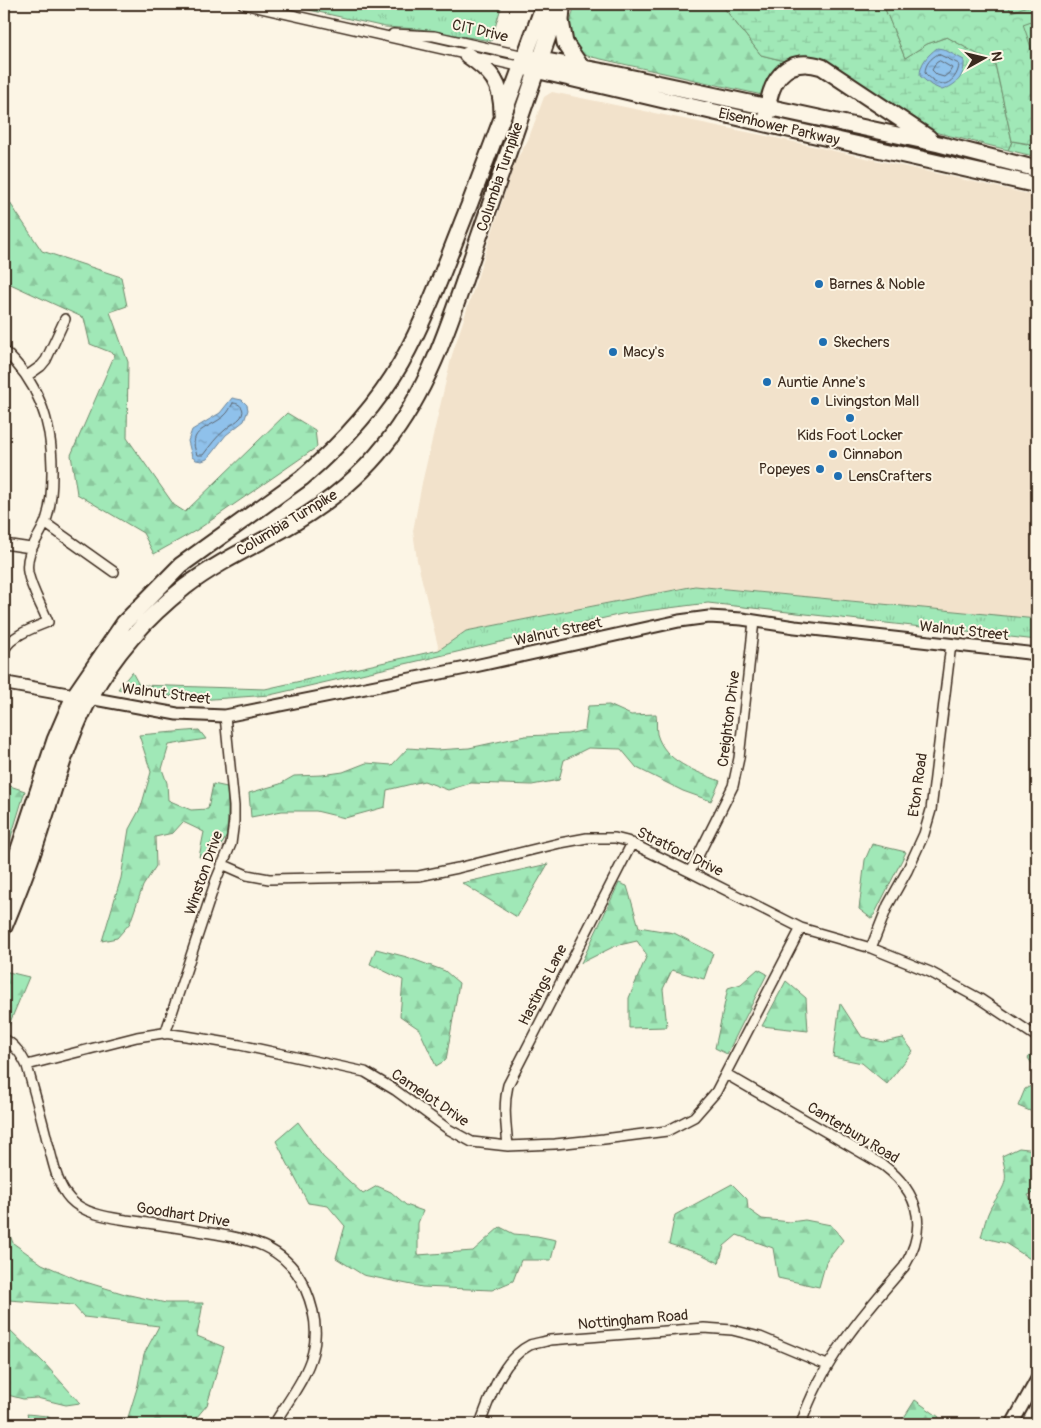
<svg xmlns="http://www.w3.org/2000/svg" width="1041" height="1428" viewBox="0 0 1041 1428" font-family="Pangolin,sans-serif">
  <style>
    .built { fill: #f2e2cb }
    .grass { fill: url(#grass-tufts); stroke: #6e896a }
    .forest { fill: url(#forest-firs); stroke: #6e896a }
    .wetland { fill: url(#wetland-marsh); stroke: #6e896a }
    .park { fill: url(#park-crowns); stroke: #6e896a }
    .garden { fill: #a0e8b7; stroke: #6e896a }
    .water { fill: url(#water-ripples); stroke: #6d8599 }
    .lines { fill: none; stroke-linecap: round; stroke-linejoin: round }
    .shore { stroke: #5d6670; stroke-width: 1 }
    .minor-casing { stroke: #3b2a1e; stroke-width: 12 }
    .tertiary-casing { stroke: #3b2a1e; stroke-width: 15 }
    .secondary-casing { stroke: #3b2a1e; stroke-width: 16 }
    .primary-casing { stroke: #3b2a1e; stroke-width: 19 }
    .minor { stroke: #fcf5e5; stroke-width: 9 }
    .tertiary { stroke: #fcf5e5; stroke-width: 11 }
    .secondary { stroke: #fcf5e5; stroke-width: 12 }
    .primary { stroke: #fcf5e5; stroke-width: 15 }
    .poi-dot { fill: #1f6fb2; stroke: #fcf5e5; stroke-width: 2 }
    .labels { text-anchor: middle; dominant-baseline: central; stroke-width: 4; stroke-linejoin: round; paint-order: stroke }
    .street-label { font-size: 15px; fill: #3b2a1e; stroke: #fcf5e5 }
    .poi-label { font-size: 15px; fill: #3b2a1e; stroke: #fcf5e5; text-anchor: start }
  </style>
  <defs>
    <pattern id="grass-tufts" width="24" height="20" patternUnits="userSpaceOnUse" patternTransform="scale(1.25)"><rect width="24" height="20" fill="#a0e8b7"/><path d="M3 7l-1-3M5 7V3M7 7l1-3M15 17l-1-3M17 17v-4M19 17l1-3" fill="none" stroke="#8bc79d"/></pattern>
    <pattern id="forest-firs" width="22" height="20" patternUnits="userSpaceOnUse" patternTransform="scale(1.25)"><rect width="22" height="20" fill="#a0e8b7"/><path d="M5 1l3.5 6h-7zM16 11l3.5 6h-7z" fill="#8bc79d"/></pattern>
    <pattern id="wetland-marsh" width="20" height="14" patternUnits="userSpaceOnUse" patternTransform="scale(1.25)"><rect width="20" height="14" fill="#a0e8b7"/><path d="M1 5h8M5 5V1M11 12h8M15 12V8" fill="none" stroke="#8bc79d"/></pattern>
    <pattern id="park-crowns" width="20" height="18" patternUnits="userSpaceOnUse" patternTransform="scale(1.25)"><rect width="20" height="18" fill="#a0e8b7"/><path d="M2 6a3 3 0 1 1 6 0M12 15a3 3 0 1 1 6 0" fill="none" stroke="#8bc79d"/></pattern>
    <pattern id="water-ripples" width="26" height="14" patternUnits="userSpaceOnUse" patternTransform="scale(1.25)"><rect width="26" height="14" fill="#8fc1eb"/><path d="M2 4q2-2 4 0t4 0M15 11q2-2 4 0t4 0" fill="none" stroke="#769dbe"/></pattern>
  </defs>
  <rect width="100%" height="100%" fill="#fcf5e5"/>
  <filter id="ink" filterUnits="userSpaceOnUse"><feTurbulence type="fractalNoise" baseFrequency=".02" numOctaves="2"/><feDisplacementMap in="SourceGraphic" scale="10" xChannelSelector="R" yChannelSelector="G"/><feConvolveMatrix kernelMatrix="1 2 1 2 8 2 1 2 1" color-interpolation-filters="sRGB"/></filter>
  <g filter="url(#ink)">
    <path class="built" d="M552,92L776,138L1037,196V619L695,586L466,631L439,650L417,560L413,531L422,483L452,355L515,162L528,140L544,97Z"/>
    <path class="grass" d="M283,4H502L491,41L419,29L385,27Z
      M1012,141L1037,146V157L1008,150Z
      M695,586L1037,619V640L708,603L622,614L270,695L198,700L118,689L132,672L139,685L265,689L439,650L466,631Z"/>
    <path class="forest" d="M575,4H721L761,55L789,62L762,95L583,55C567,34 568,29 575,4Z
      M4,194L42,251L121,277L127,306L110,312L128,362L127,438L174,505L185,512L287,413L315,430L317,447L197,530L154,554L143,533L77,494L71,455L115,354L90,344L84,318L4,281Z
      M609,705L631,715L656,714C657,720 656,728 657,734C665,762 695,771 720,781L711,801L683,791L637,768L621,749L588,748L564,760L559,780L532,785L471,783L448,790L424,781L387,790L385,807L345,818L316,811H282L251,817L249,793L280,784L294,776L322,775L343,772L366,763L392,765L408,748L436,750L469,748L525,736L568,734L585,730L588,706Z
      M199,730L206,739L169,745L162,769L167,783L168,800L191,810L208,809L213,784L227,787L228,808L227,836L215,855L199,857L204,832L183,822L173,833L155,837L156,866L143,886L130,923L117,938L102,941L121,878L129,829L141,807L151,772L139,735Z
      M4,784L25,791L4,860Z
      M872,844L906,852L872,919L859,909L865,860Z
      M548,864L517,917L462,883Z
      M619,883L627,886L639,927L674,933L713,953L704,979L672,970L663,989L667,1027L629,1028V998L647,955L637,941L615,946L581,963Z
      M376,949L407,957L445,971L459,983L446,1060L436,1066L419,1029L400,1016L403,980L370,964Z
      M758,969L767,974L727,1054L715,1048L728,988L741,984Z
      M4,971L29,977L6,1032L4,1031Z
      M786,981L806,998L808,1031L762,1026Z
      M840,1003L862,1037L883,1042L903,1038L913,1051L887,1084L862,1063L833,1057Z
      M1037,1050V1071L1028,1058Z
      M1037,1083V1117L1035,1113L1018,1106L1025,1089Z
      M298,1122L323,1157L363,1194L377,1186L391,1192L406,1205L423,1211L418,1223V1255L473,1251L500,1227L514,1234L537,1236L556,1240L551,1260H521L513,1281L492,1290L422,1287L363,1275L336,1258L345,1226L328,1206L308,1203L276,1141Z
      M1019,1148L1037,1150V1192L1028,1195L1037,1211V1252L1032,1260L1005,1243L981,1237C984,1227 986,1216 991,1207C1005,1184 1009,1184 1002,1156Z
      M732,1184L747,1199L748,1209L762,1219L790,1222L805,1220L831,1225L843,1240L826,1262L819,1287L778,1278L773,1248L737,1235L724,1246L719,1263L701,1254L669,1244L675,1215Z
      M4,1220L13,1243L42,1264L79,1280L125,1294L166,1303H203L197,1336L224,1347L207,1405L191,1424H126L138,1385L144,1354L159,1326L84,1317L73,1305L9,1300L8,1328L45,1364L80,1403L66,1405L37,1398L23,1399L4,1394Z
      M915,1400L939,1417L937,1424H900Z
      M27,1414L47,1416L58,1424H30Z"/>
    <path class="wetland" d="M721,4H883L905,58L927,44L947,37L995,64L1012,141L1008,150L934,132L904,116L827,63L789,62L761,55Z"/>
    <path class="park" d="M883,4H1037V145L1012,141L995,64L947,37L927,44L905,58Z"/>
    <path class="garden" d="M1008,4H1033L1011,12Z
      M1037,19V65L1023,24Z"/>
    <path class="water" d="M937,48L943,49L964,60C965,76 957,85 942,90L931,85L920,76C920,63 927,56 937,48Z
      M232,398L242,400L247,405L248,410L244,421L226,435L207,459L202,461L196,460L192,457L188,441L192,430L220,413Z"/>
    <g class="lines">
      <path class="shore" d="M938,54L959,64C959,73 951,85 942,84C935,83 929,77 925,73C925,64 931,58 938,54Z
        M940,61L952,68L949,73L944,77L937,75L932,70L936,63Z
        M233,403C240,403 246,409 241,417C237,422 230,425 225,430C216,437 210,446 203,455H197C186,429 209,429 224,416C229,412 230,408 233,403Z"/>
      <defs>
        <path id="minor" d="M243,4L522,67
          M393,34L434,36L525,56
          M4,351C40,383 53,427 52,474C52,490 51,508 45,523C38,540 25,552 28,572C31,589 42,606 48,622C33,628 12,635 4,650
          M27,376L41,366L46,360L65,319
          M45,523L114,572
          M4,544L31,548
          M222,864L247,875L269,879L419,876L458,868L560,843L587,838H615L627,841L690,872L801,928L871,948L930,972L980,999L1037,1037
          M690,872L733,786L739,758L754,621
          M871,948L888,905L907,871L924,834L931,810L951,644
          M165,1034L216,880L231,844L234,821V806L225,716
          M4,1039C16,1046 21,1054 27,1066C34,1091 41,1115 47,1140C53,1160 56,1184 70,1199C84,1214 108,1217 126,1220C150,1223 174,1227 198,1231C242,1238 285,1242 305,1288C331,1347 304,1376 274,1424
          M27,1065L137,1037L163,1033L186,1036L240,1045L365,1072L395,1090L448,1129L472,1142L508,1146L555,1144L604,1139L667,1131L694,1117L716,1092L801,928
          M726,1074L883,1165C920,1193 928,1228 904,1267C862,1315 821,1363 801,1424
          M508,1146C506,1125 503,1106 508,1085L632,843
          M480,1424C490,1397 502,1359 530,1345C536,1343 544,1342 550,1340L704,1328L732,1330L760,1337L827,1365"/>
        <path id="tertiary" d="M89,698L177,714L225,716L466,668L679,621L709,617L742,619L795,627L1037,654
          M1012,1424L1037,1379"/>
        <path id="secondary" d="M4,683L82,697"/>
        <path id="primary" d="M562,8L561,21L565,43L582,68
          M467,55C492,72 502,83 502,114
          M531,58L610,73L939,144L1037,169
          M527,68L766,124L1037,185
          M767,117C768,84 784,54 822,67L929,138
          M4,894L55,740L74,696L124,623L181,565L302,478C340,445 376,407 401,363C428,315 449,255 470,203C495,137 520,71 544,4
          M4,927C18,893 32,858 43,822C57,780 69,735 91,696C114,654 147,617 185,587C215,564 249,548 282,530C321,508 357,481 385,445C433,385 454,309 479,237C506,159 533,82 559,4"/>
      </defs>
      <use href="#minor" class="minor-casing"/>
      <use href="#tertiary" class="tertiary-casing"/>
      <use href="#secondary" class="secondary-casing"/>
      <use href="#primary" class="primary-casing"/>
      <use href="#minor" class="minor"/>
      <use href="#tertiary" class="tertiary"/>
      <use href="#secondary" class="secondary"/>
      <use href="#primary" class="primary"/>
    </g>
  </g>
  <g class="poi-dot">
    <circle cx="819" cy="284" r="5"/>
    <circle cx="823" cy="342" r="5"/>
    <circle cx="613" cy="352" r="5"/>
    <circle cx="767" cy="382" r="5"/>
    <circle cx="815" cy="401" r="5"/>
    <circle cx="850" cy="418" r="5"/>
    <circle cx="833" cy="454" r="5"/>
    <circle cx="820" cy="469" r="5"/>
    <circle cx="838" cy="476" r="5"/>
  </g>
  <g class="labels">
    <g class="street-label">
      <text transform="translate(480 31) rotate(13)">CIT Drive</text>
      <text transform="translate(779 127) rotate(13)">Eisenhower Parkway</text>
      <text transform="translate(500 177) rotate(-71)">Columbia Turnpike</text>
      <text transform="translate(287 523) rotate(-31)">Columbia Turnpike</text>
      <text transform="translate(964 631) rotate(6)">Walnut Street</text>
      <text transform="translate(558 632) rotate(-12)">Walnut Street</text>
      <text transform="translate(166 694) rotate(7)">Walnut Street</text>
      <text transform="translate(729 719) rotate(-83)">Creighton Drive</text>
      <text transform="translate(918 785) rotate(-82)">Eton Road</text>
      <text transform="translate(680 852) rotate(26)">Stratford Drive</text>
      <text transform="translate(204 873) rotate(-71)">Winston Drive</text>
      <text transform="translate(543 985) rotate(-63)">Hastings Lane</text>
      <text transform="translate(430 1098) rotate(34)">Camelot Drive</text>
      <text transform="translate(853 1133) rotate(31)">Canterbury Road</text>
      <text transform="translate(183 1215) rotate(9)">Goodhart Drive</text>
      <text transform="translate(633 1320) rotate(-5)">Nottingham Road</text>
    </g>
    <g class="poi-label">
      <text x="829" y="284">Barnes &amp; Noble</text>
      <text x="833" y="342">Skechers</text>
      <text x="623" y="352">Macy's</text>
      <text x="777" y="382">Auntie Anne's</text>
      <text x="825" y="401">Livingston Mall</text>
      <text x="850" y="435" text-anchor="middle">Kids Foot Locker</text>
      <text x="843" y="454">Cinnabon</text>
      <text x="810" y="469" text-anchor="end">Popeyes</text>
      <text x="848" y="476">LensCrafters</text>
    </g>
  </g>
  <rect width="1041" height="1428" fill="none" stroke="#fcf5e5" stroke-width="20"/>
  <rect x="10" y="10" width="1021" height="1408" fill="none" stroke="#3b2a1e" stroke-width="2" filter="url(#ink)"/>
  <g transform="translate(984 58) rotate(82)" stroke="#fcf5e5" stroke-width="4" paint-order="stroke">
  <path d="M0-4L9 19L0 12L-9 19Z" fill="#3b2a1e"/>
  <text y="-8" font-size="14" font-weight="bold" text-anchor="middle" fill="#3b2a1e">N</text>
  </g>
</svg>
